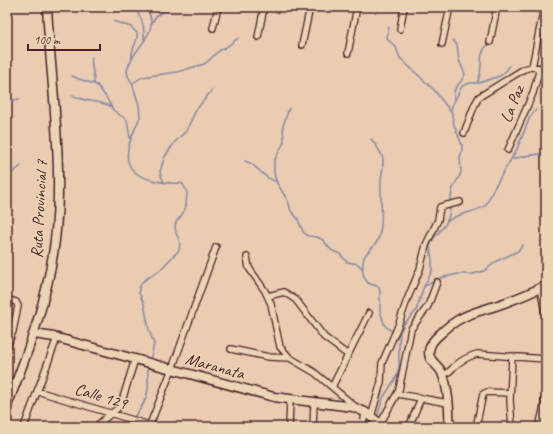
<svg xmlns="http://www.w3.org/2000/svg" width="553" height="434" viewBox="0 0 553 434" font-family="Caveat,sans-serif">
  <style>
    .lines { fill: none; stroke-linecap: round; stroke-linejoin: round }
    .stream { stroke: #7e89a8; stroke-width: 1.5 }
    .street-casing { stroke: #4a1f2b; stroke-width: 8 }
    .secondary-casing { stroke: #4a1f2b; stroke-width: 11 }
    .street { stroke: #ebd5b4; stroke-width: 5.5 }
    .secondary { stroke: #ebd5b4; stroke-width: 8 }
    .labels { text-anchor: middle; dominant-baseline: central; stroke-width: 3; stroke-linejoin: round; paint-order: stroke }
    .street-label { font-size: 17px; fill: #4a1f2b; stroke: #ebd5b4 }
  </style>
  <rect width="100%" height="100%" fill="#ecccb0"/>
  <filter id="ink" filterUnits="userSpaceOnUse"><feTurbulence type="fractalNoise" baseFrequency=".025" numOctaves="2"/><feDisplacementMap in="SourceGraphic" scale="8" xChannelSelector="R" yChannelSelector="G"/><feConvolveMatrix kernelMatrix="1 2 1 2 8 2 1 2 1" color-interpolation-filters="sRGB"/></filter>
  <g filter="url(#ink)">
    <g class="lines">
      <path class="stream" d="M133,7C142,16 145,28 144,40
        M146,7C163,35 132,46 127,71L128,76L132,83L139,105L140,117C128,145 113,172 156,181C161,182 166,183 171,183C176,184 179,182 183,184L187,192L186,206L182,215L176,222L175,227L176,233L180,242L179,250L160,270L143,281L139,288V293L144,304L149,330L154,344L150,361
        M113,21L131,27L137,33C139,42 130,49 132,59
        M152,23C158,7 176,9 190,7
        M389,27L387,37L388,40L396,47L400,58L435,91L450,111
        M453,40L457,45L459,60L465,74C462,85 452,84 454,100
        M92,57C90,66 95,74 94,83
        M72,76L79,79L97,85L106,97L113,110L127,120L130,138
        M133,83L142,77L177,72L204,64C210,61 213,55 219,51C226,47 232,44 238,38
        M477,83C485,70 476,56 488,44
        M72,95C83,102 97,100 110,106
        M7,101L20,99
        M289,108L283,126L284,141L283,144L274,161V174L277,183L288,201L291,211L298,219L303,232L308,236L317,237L323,240L331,250L340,254L347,262L358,264L362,268L364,277L368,283L379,287L380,292V311L385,326L393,332
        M513,159C524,155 535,156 546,152
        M245,161C258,164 260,177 275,181
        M7,177L21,166
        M164,182L162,178L160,172L164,158L175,142L186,131L196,110L212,90
        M450,202L453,188L461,173L460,158L462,150V145L454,125L451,110L452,106L462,86L470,83H479L500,76L507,70L509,66
        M448,221C459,212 474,214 486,205L494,188L517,149L530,117L536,110
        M363,268C361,250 375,251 379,237C384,221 380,198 381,182C381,175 384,167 383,160C382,152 376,145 371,139
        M425,286L440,278L458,274H473L484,271L497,261L518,251L523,245
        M377,417L383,398L397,376L399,367V342L400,332L404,324L416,311L424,286L432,271V260L430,246L433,239L445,225L449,216L450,207
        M133,418C140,410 147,401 148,389C149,382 147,374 148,366
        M124,427L130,421"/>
      <defs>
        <path id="street" d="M213,28L218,7
          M400,29L404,7
          M258,37L264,7
          M490,42L497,7
          M442,44L450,7
          M302,45L310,7
          M348,53L357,7
          M532,67L544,7
          M464,133L475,104L479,97L524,69L531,67L546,68
          M508,150L533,93L540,68
          M247,257L249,268L265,291L271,304L280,347L290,358L314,372L357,408
          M540,288L546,317
          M268,296L284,292L296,300L324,337L348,355
          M7,299L16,302L18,306L13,331L7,347
          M231,349L269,357L290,358
          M512,356L510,400L512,427
          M443,375C450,373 451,369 456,365C462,360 470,356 477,354L546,359
          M332,387L369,313
          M37,391L156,427
          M398,394L448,403
          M371,417L381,382L382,363L398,326L407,300L420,269L426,245L438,220L440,207L460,202
          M380,424L399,390L411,329L428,306L437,282
          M24,427L57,338
          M95,427L118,408L122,401L135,359
          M149,427L172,369L216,247
          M289,427L290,400
          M313,427L314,403
          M363,427L365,412
          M409,427L421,398
          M476,427L483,394L487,392L510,393
          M539,427L544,406L546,388"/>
        <path id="secondary" d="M539,7H546
          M34,334L54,337L274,397L353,407L365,412L384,427
          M7,406C28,352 48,299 55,240C64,164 51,84 47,7
          M449,427C450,412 448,386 442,373C439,365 429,362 429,353C429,346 434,339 439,335C461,313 476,313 504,303C518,298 533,292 546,285"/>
      </defs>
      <use href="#street" class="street-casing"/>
      <use href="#secondary" class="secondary-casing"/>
      <use href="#street" class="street"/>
      <use href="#secondary" class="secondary"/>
    </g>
  </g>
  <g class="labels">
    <g class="street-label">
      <text transform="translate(512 104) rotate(-68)">La Paz</text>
      <text transform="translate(39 209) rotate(-87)">Ruta Provincial 7</text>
      <text transform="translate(215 366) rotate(15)">Maranata</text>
      <text transform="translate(101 396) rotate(17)">Calle 129</text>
    </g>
  </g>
  <rect width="553" height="434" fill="none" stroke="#ebd5b4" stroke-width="24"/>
  <rect x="12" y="12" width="529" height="410" fill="none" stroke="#4a1f2b" stroke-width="1.5" filter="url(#ink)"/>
  <path d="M28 44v6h72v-6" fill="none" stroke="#4a1f2b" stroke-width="2"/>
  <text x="34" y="44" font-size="12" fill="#4a1f2b" stroke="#ebd5b4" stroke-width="3" paint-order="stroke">100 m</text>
</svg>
